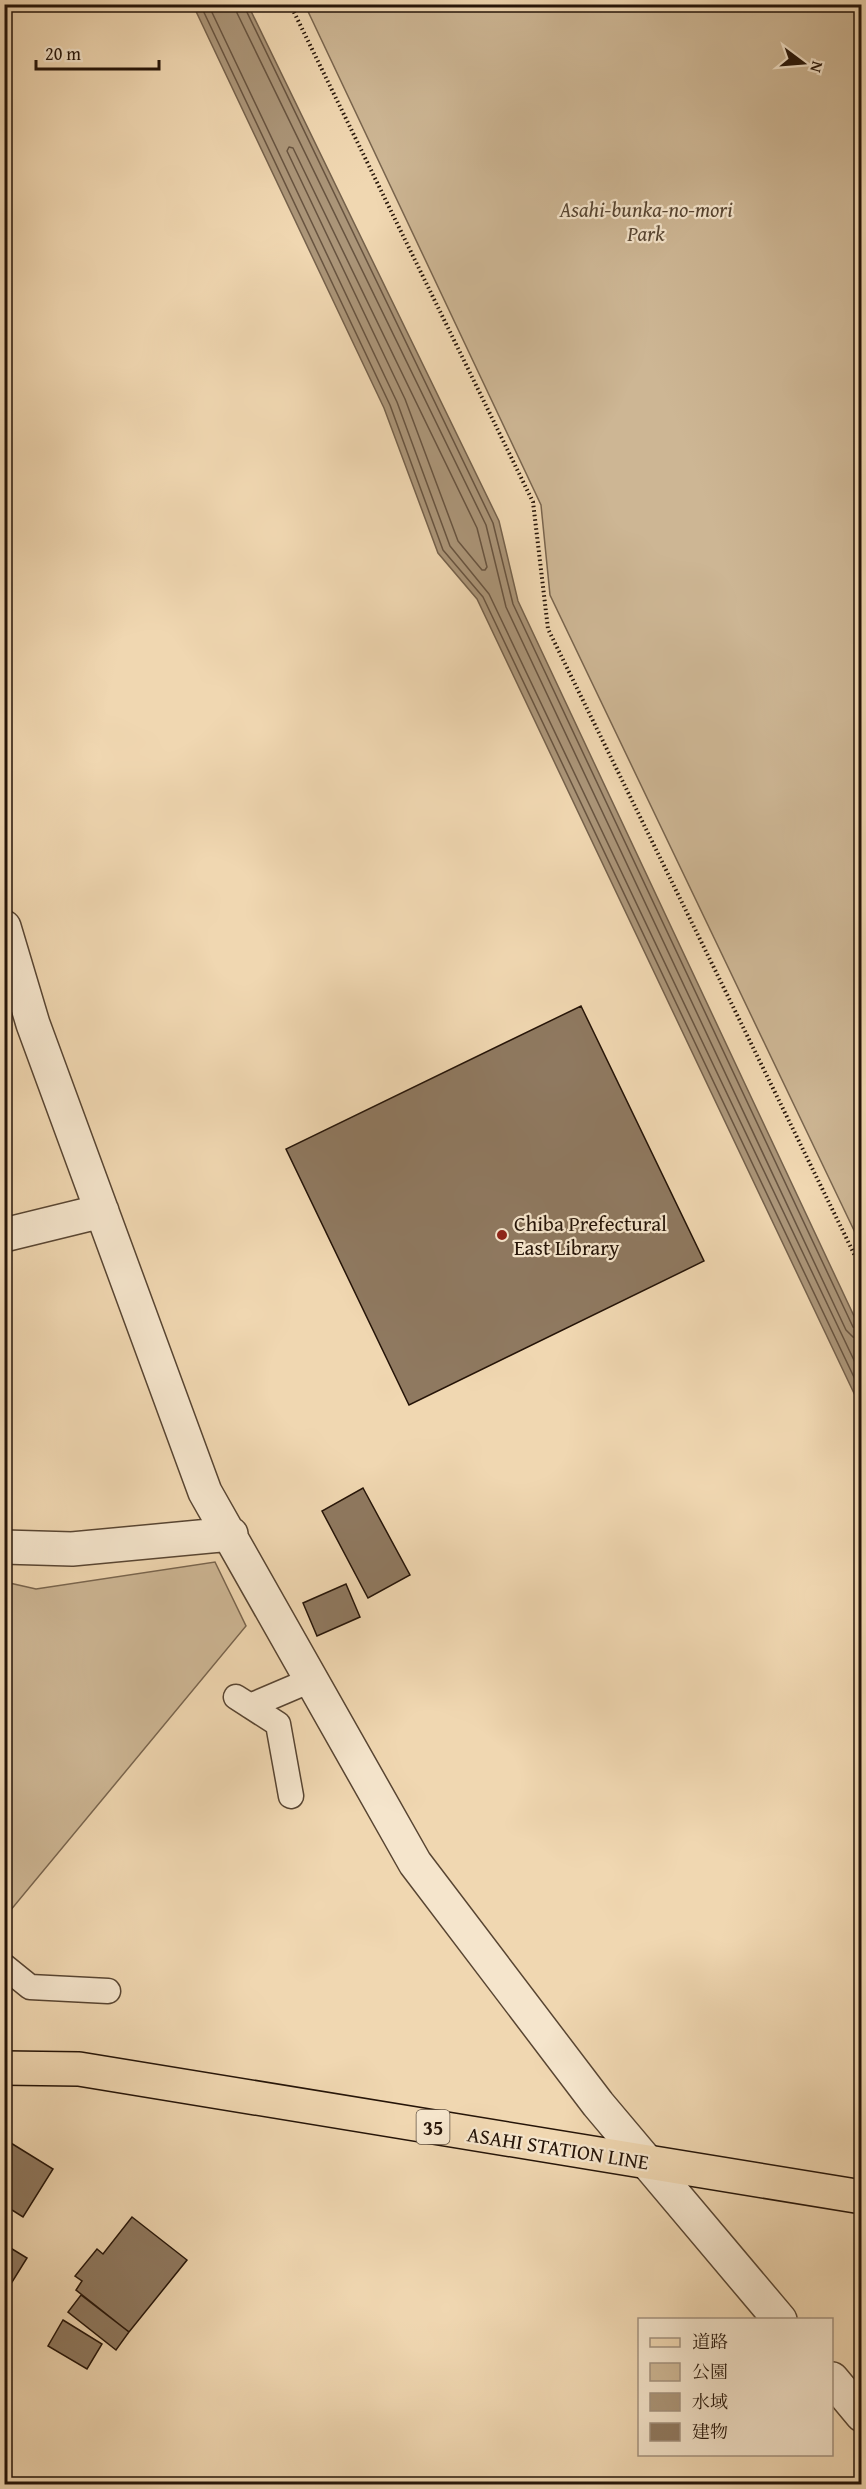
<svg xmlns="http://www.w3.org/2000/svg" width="866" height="2489" viewBox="0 0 866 2489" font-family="'Gentium Book Plus','Noto Serif JP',serif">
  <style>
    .green { fill: #cdb694; stroke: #79654e; stroke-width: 1.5 }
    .water { fill: #ab9578; stroke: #75614b; stroke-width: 1.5 }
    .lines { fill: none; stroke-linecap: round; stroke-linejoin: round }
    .shore { stroke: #685440; stroke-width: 1.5 }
    .building { fill: #8f7960; stroke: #251408; stroke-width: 1.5 }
    .lane-casing { stroke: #584532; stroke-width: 27 }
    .street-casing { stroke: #584532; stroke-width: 36 }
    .primary-casing { stroke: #251408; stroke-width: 36 }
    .path { stroke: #251408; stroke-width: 4; stroke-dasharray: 1.5 3; stroke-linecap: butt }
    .lane { stroke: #f5e5cc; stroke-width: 24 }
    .street { stroke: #f5e5cc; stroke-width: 33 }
    .primary { stroke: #f0d7b1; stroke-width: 33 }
    .poi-dot { fill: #8f2418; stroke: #f5e5cc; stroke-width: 2 }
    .labels { text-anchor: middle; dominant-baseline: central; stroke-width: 4.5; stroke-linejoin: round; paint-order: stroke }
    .shield { fill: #f5e5cc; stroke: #635343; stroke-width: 1.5 }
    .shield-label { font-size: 20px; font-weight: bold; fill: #251408 }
    .park-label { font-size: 21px; font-style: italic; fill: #574532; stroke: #f5e5cc }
    .poi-label { font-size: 21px; fill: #251408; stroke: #f5e5cc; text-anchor: start }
    .street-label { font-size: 21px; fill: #251408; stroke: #f5e5cc }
  </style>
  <rect width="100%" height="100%" fill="#f0d7b1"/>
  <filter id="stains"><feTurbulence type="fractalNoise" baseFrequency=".00333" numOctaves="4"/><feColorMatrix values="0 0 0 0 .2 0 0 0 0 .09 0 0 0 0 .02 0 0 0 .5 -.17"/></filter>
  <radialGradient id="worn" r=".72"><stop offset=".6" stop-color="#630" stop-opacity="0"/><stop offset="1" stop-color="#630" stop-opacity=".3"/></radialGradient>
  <path class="green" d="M305,5H861V1245L550,595L541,505Z
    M215,1562L246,1626L5,1917V1582L36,1589Z"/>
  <path class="water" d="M193,5H248L499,521L518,601L861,1331V1408L477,599L438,553L384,408Z"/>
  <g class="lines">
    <path class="shore" d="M200,4L390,405L443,550L483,597L862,1394
      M208,4L397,402L450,546L489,594L862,1377
      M236,4L237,13L486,525L506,607L846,1330L853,1337L862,1339
      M243,4L493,523L513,604L853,1327L862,1331
      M289,147L293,148L477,528L487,567L485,570H482L458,541L405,399L287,151Z"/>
  </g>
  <path class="building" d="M581,1006L704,1261L409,1405L286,1149Z
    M363,1488L410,1575L368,1598L322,1511Z
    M346,1584L360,1617L317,1636L303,1603Z
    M6,2140L53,2169L23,2217L4,2205Z
    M132,2217L187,2260L129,2332L76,2290L82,2281L75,2276L97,2249L103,2254Z
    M4,2244L27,2258L4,2295Z
    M81,2295L129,2332L116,2350L68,2312Z
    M63,2320L102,2344L87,2369L48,2346Z"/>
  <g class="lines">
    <defs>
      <path id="lane" d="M236,1697L278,1724L291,1796
        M250,1706L311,1680
        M4,1966L30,1987L108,1991"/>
      <path id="street" d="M4,927L33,1024L205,1492L415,1863L598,2104L780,2320
        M4,1235L102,1211
        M4,1547L72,1549L231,1534
        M832,2379L862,2415"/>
      <path id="primary" d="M4,2068L79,2069L862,2197"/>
    </defs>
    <use href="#lane" class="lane-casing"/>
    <use href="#street" class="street-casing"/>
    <use href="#primary" class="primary-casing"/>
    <path class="path" d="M290,4L533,502L548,629L862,1270"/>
    <use href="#lane" class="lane"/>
    <use href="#street" class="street"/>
    <use href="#primary" class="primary"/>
  </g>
  <circle class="poi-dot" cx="502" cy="1235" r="6"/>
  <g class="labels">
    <rect class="shield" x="416.5" y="2110" width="33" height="34" rx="4.5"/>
    <g class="shield-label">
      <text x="433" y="2127">35</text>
    </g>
    <g class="park-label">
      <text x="646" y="209">Asahi-bunka-no-mori<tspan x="646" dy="24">Park</tspan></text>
    </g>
    <g class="poi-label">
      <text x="514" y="1223">Chiba Prefectural<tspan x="514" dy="24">East Library</tspan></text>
    </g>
    <g class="street-label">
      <text transform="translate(558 2148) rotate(9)">ASAHI STATION LINE</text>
    </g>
  </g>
  <rect width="866" height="2489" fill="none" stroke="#f0d7b1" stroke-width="24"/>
  <rect x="6" y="6" width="854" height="2477" fill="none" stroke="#251408" stroke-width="3"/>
  <rect x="12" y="12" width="842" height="2465" fill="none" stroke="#251408" stroke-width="1.5"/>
  <rect x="638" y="2318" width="195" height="138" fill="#f5e5cc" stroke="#a2917e" stroke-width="1.5"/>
  <rect x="650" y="2338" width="30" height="9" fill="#f0d7b1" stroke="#a2917e" stroke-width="1.5"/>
  <text x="692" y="2348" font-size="18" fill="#251408">道路</text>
  <rect x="650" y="2363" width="30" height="18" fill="#cdb694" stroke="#a2917e" stroke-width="1.5"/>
  <text x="692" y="2378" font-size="18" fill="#251408">公園</text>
  <rect x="650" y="2393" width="30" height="18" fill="#ab9578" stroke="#a2917e" stroke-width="1.5"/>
  <text x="692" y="2408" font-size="18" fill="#251408">水域</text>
  <rect x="650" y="2423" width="30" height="18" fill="#8f7960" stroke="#a2917e" stroke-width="1.5"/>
  <text x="692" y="2438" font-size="18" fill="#251408">建物</text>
  <g transform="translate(803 63) rotate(106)" stroke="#f5e5cc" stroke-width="4.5" paint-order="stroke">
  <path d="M0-4.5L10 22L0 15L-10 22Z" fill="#251408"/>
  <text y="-9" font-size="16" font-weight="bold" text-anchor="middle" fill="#251408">N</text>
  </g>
  <path d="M36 60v9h123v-9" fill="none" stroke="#251408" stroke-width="3"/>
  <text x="45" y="60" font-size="18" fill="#251408" stroke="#f5e5cc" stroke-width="4.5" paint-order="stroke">20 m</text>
  <rect width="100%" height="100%" filter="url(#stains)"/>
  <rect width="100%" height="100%" fill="url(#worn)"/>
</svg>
